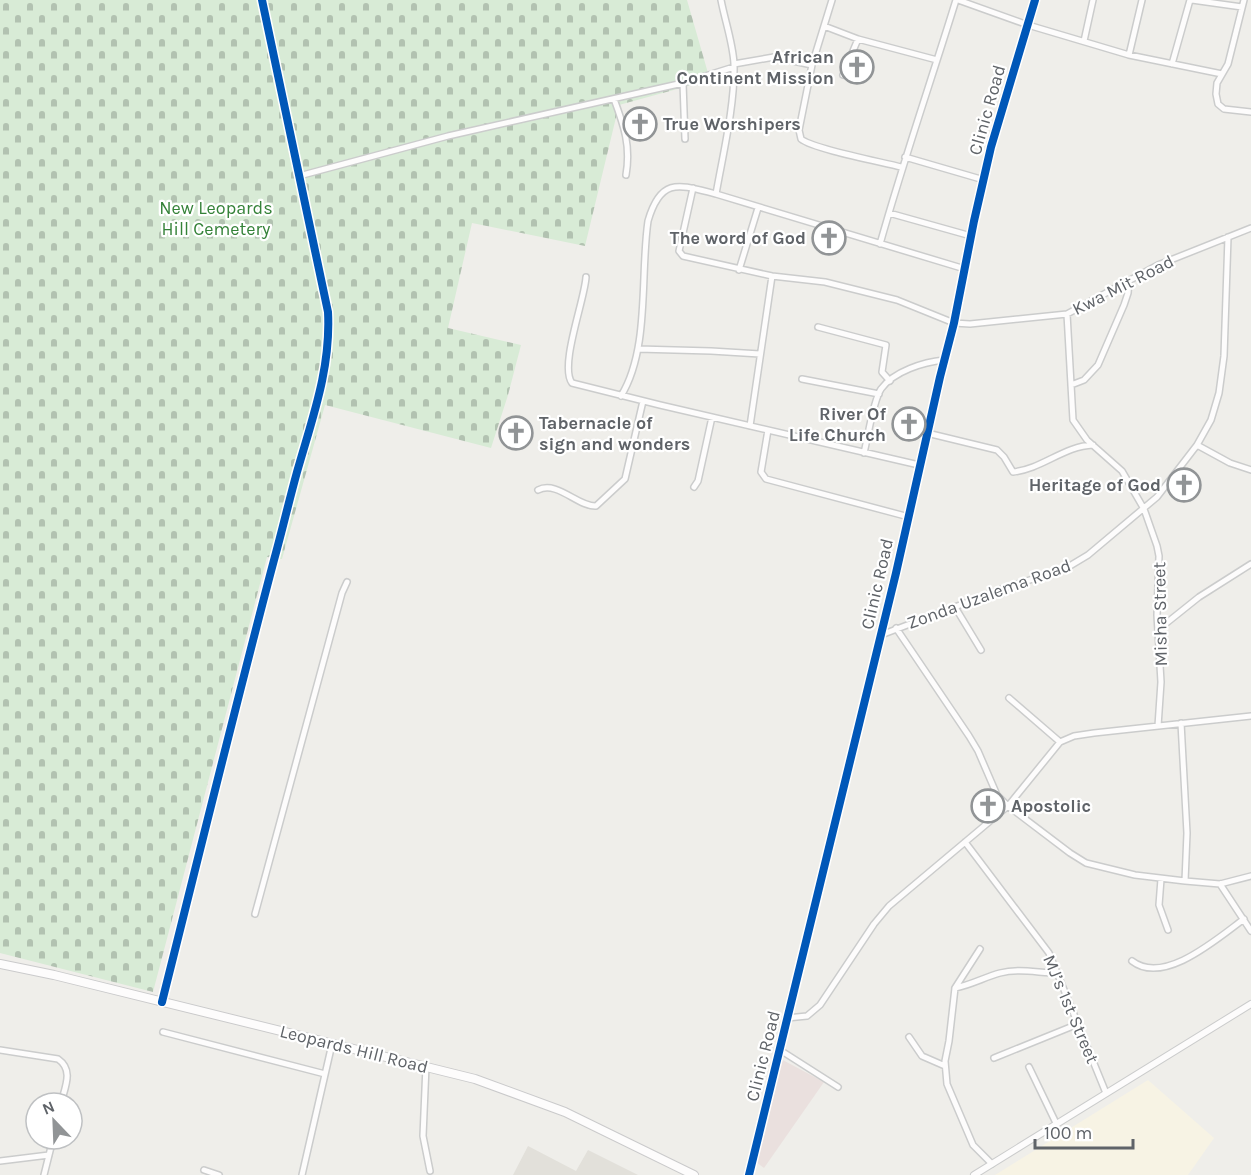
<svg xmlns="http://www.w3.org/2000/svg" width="1251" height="1175" viewBox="0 0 1251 1175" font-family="Karla,sans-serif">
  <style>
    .commercial { fill: #f7f3e4 }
    .education { fill: #e2e0da }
    .medical { fill: #eae0de }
    .cemetery { fill: url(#cemetery-stones) }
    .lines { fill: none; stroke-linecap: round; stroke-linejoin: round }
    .minor-casing { stroke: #cbcccc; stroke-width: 8 }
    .tertiary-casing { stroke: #cbcccc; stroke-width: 8 }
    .secondary-casing { stroke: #cacacb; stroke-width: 10 }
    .minor { stroke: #fdfcfc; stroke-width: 5 }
    .tertiary { stroke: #fdfcfc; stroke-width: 6 }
    .secondary { stroke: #fdfcfc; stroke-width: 8 }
    .cycleway-casing { stroke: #fff; stroke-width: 11 }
    .cycleway { stroke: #0057b8; stroke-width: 8 }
    .labels { text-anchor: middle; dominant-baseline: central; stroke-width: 4.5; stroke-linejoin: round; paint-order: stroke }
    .poi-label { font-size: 18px; font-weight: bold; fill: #5f6368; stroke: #fff; text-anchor: end }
    .street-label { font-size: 18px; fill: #5f6368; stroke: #fff }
    .park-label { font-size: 18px; fill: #348238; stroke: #fff }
  </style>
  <defs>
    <pattern id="cemetery-stones" width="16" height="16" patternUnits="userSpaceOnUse" patternTransform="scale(1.5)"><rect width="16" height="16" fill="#d8ebd6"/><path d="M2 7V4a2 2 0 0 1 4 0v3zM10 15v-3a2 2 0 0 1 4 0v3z" fill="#b2c2b1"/></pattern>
  </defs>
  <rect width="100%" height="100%" fill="#efeeea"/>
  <path class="commercial" d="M1148,1080L1214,1138L1188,1175H995Z"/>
  <path class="education" d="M528,1146L576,1171L588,1150L638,1175H513Z"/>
  <path class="medical" d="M779,1058L824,1082L764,1168L756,1162Z"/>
  <path class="cemetery" d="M0,0H687L710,80L619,105L585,246L472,223L448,328L521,345L508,395L491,448L325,405L282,559L267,557L153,992L0,953Z"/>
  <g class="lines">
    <defs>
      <path id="minor" d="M832,0L812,65L799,130L801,139C813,149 882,162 901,167
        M958,0L1028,25L1129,55L1222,74
        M1192,0L1242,7
        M1244,0L1228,64L1217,83L1216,94L1218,104L1224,109L1251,112
        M824,26L858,39L937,60
        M1084,41L1093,0
        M1129,55L1142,0
        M734,64L774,57L812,65
        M1172,64L1190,0
        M843,75L858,39
        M683,83L685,139
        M614,99C624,126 631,146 626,175
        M905,157L984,180
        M299,176L448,136L683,83L734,67
        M693,188L679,251L683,256L772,276L825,282L897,300L954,323L970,324L1067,314L1158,265L1251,228
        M716,194C723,154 735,105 734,64C733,43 725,21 721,0
        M889,213L971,236
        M880,244C903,162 931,81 956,0
        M739,270L758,208
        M586,277C585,299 559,366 572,383L660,405L919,465
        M1067,314L1073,420L1087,440L1122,471L1144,509L1157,546L1159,556L1157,615L1161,682L1158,726
        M818,327L886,345L882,372L890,381
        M638,349L711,351L760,354
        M802,379L879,394
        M1071,385L1084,380L1098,365L1124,305L1128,293L1129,281
        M621,396C650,349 640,275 648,221C661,176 680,185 716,194L965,269
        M750,426L772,276
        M768,430L761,472L766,479L909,517
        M927,433L997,450L1004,457L1013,472C1042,469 1064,446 1093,445
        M1197,445L1230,463L1251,470
        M864,453C868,437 873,401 881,389C894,371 924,362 944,360
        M694,487L698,481L712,417
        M538,490C557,480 578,507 596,506L625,479L643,401
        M955,607L981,650
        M896,628L969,736L978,751L997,795L1008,806L1070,853L1086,863L1135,875L1185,881L1220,884L1251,876
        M1159,629L1199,597L1251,564
        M881,635L1010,586L1063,570L1088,555L1157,497L1197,445L1211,420L1219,393L1224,356L1228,237
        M1009,698L1060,742
        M1181,723L1187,833L1185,881
        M965,842L1049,953L1106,1093
        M1161,879L1159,905L1168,930
        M1220,884L1251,931
        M255,914L342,593L347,582
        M1132,961C1164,986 1218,938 1244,919
        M955,988L980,949
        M162,1002C199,855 235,707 274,560C282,531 289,501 297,472C312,419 331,369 328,312L262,0
        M787,1018L807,1016L820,1005L874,924L889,906L1008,806L1060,742L1074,736L1094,733L1251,716
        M163,1032L325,1074
        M909,1037L922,1056L945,1066
        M0,1050L58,1059C74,1070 65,1087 61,1103
        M780,1050L838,1087
        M994,1058L1078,1024
        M426,1066L423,1136L430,1171
        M1029,1067L1056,1123
        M0,1161L49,1155
        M992,1164L973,1145L947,1084L945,1061L949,1041L955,988C971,985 985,977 1000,973C1019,968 1039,973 1058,973
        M204,1170L219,1175
        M44,1175L53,1139
        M302,1175L332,1044"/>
      <path id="tertiary" d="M749,1175L896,573L940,377L954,323L974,221L991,147L1035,0
        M974,1175L1251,1004"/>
      <path id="secondary" d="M0,964L54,975L475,1079L565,1112L694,1175"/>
    </defs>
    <use href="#minor" class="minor-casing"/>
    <use href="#tertiary" class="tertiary-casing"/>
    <use href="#secondary" class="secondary-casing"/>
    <use href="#minor" class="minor"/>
    <use href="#tertiary" class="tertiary"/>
    <use href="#secondary" class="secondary"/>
    <defs>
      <path id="cycleway" d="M162,1002C199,855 235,707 274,560C282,531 289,501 297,472C312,419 331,369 328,312L262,0
        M749,1175L896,573L940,377L954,323L974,221L991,147L1035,0"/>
    </defs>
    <use href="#cycleway" class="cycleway-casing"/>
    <use href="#cycleway" class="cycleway"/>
  </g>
  <defs>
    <symbol id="church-ring" viewBox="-11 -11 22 22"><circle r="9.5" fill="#fff" stroke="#919496" stroke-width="1.5"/><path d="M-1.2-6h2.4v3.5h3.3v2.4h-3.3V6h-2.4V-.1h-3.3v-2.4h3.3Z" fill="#919496"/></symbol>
  </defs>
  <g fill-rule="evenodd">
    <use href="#church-ring" x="838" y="48" width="38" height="38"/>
    <use href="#church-ring" x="621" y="105" width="38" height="38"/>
    <use href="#church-ring" x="810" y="219" width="38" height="38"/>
    <use href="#church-ring" x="890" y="405" width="38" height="38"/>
    <use href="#church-ring" x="497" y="414" width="38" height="38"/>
    <use href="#church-ring" x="1165" y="466" width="38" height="38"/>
    <use href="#church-ring" x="969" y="787" width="38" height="38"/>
  </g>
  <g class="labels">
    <g class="poi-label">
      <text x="834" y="57">African<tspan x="834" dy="21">Continent Mission</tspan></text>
      <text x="663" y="124" text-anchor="start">True Worshipers</text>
      <text x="806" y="238">The word of God</text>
      <text x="886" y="414">River Of<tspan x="886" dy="21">Life Church</tspan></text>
      <text x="539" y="423" text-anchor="start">Tabernacle of<tspan x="539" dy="21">sign and wonders</tspan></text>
      <text x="1161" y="485">Heritage of God</text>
      <text x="1011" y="806" text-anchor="start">Apostolic</text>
    </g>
    <g class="street-label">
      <text transform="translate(987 110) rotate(-74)">Clinic Road</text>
      <text transform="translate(1123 285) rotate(-27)">Kwa Mit Road</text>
      <text transform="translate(877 584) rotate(-77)">Clinic Road</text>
      <text transform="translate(989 594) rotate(-20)">Zonda Uzalema Road</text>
      <text transform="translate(1160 614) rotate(-91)">Misha Street</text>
      <text transform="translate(1071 1009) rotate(67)">MJ’s 1st Street</text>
      <text transform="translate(354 1049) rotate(14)">Leopards Hill Road</text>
      <text transform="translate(763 1056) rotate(-76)">Clinic Road</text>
    </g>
    <g class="park-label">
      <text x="216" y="208">New Leopards<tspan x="216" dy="21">Hill Cemetery</tspan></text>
    </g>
  </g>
  <g transform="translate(54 1121) rotate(337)"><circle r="28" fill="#ffffff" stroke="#bfc1c3" stroke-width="1.5"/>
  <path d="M0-4.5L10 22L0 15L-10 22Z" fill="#919496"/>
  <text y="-9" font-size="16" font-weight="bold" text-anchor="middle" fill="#5f6368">N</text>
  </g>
  <path d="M1035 1139v9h98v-9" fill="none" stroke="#5f6368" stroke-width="3"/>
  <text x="1044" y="1139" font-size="18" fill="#5f6368" stroke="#ffffff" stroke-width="4.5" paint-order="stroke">100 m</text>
</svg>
